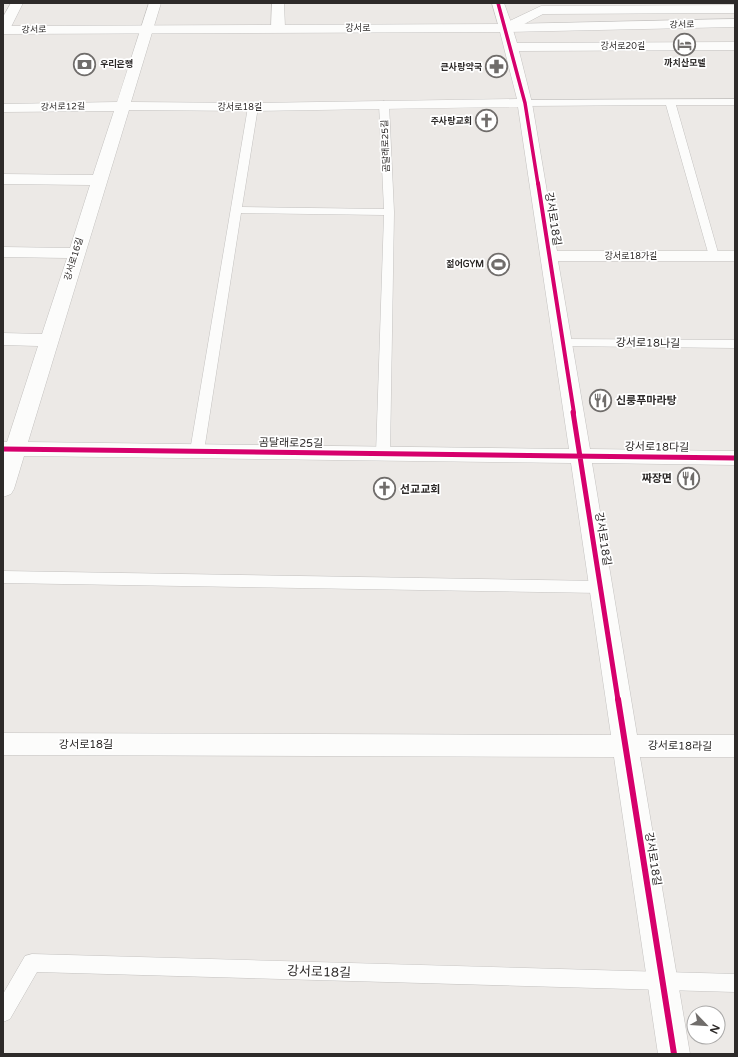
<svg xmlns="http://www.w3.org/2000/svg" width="738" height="1057" viewBox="0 0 738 1057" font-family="'Varela Round','Noto Sans KR',sans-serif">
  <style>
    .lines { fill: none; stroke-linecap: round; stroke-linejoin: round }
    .service-casing { stroke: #c4c2c0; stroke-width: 1 }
    .minor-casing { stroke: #c4c2c0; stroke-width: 1 }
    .tertiary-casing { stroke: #c4c2c0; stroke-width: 1 }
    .secondary-casing { stroke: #c4c2c0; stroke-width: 1 }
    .service { fill: #fcfcfb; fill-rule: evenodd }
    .minor { fill: #fcfcfb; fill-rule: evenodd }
    .tertiary { fill: #fcfcfb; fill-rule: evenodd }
    .secondary { fill: #fcfcfb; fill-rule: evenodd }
    .cycleway-far3-casing { stroke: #fff; stroke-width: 5 }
    .cycleway-far2-casing { stroke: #fff; stroke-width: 6 }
    .cycleway-far1-casing { stroke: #fff; stroke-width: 8 }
    .cycleway-casing { stroke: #fff; stroke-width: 9 }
    .cycleway-far3 { stroke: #d6006c; stroke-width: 3.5 }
    .cycleway-far2 { stroke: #d6006c; stroke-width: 4 }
    .cycleway-far1 { stroke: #d6006c; stroke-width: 5 }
    .cycleway { stroke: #d6006c; stroke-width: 6 }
    .labels { text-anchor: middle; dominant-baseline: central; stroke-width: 3.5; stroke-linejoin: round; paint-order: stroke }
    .far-street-label { font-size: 9px; fill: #2d2a29; stroke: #fff }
    .far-poi-label { font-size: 9px; font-weight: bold; fill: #2d2a29; stroke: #fff; text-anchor: end }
    .street-label { font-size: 11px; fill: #2d2a29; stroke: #fff }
    .poi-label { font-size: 11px; font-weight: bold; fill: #2d2a29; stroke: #fff; text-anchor: start }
    .near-street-label { font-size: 13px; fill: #2d2a29; stroke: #fff }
  </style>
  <rect width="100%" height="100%" fill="#ece9e6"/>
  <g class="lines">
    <defs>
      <path id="service" d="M735,99V105H676L719,256L714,259L709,256L666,105L525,106L520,103L525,100Z
        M384,101L389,104L394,212L390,454L388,457L383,459L378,457L376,454L384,215L241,213L204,451L202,454L197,456L192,454L190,451L248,107L253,104L258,107L242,207L384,209L379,104Z
        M562,339L735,340V348L558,346L556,343L558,340Z
        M3,571L600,581L605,583L607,587L605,591L600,593L3,583Z
        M32,954L735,974V992L37,972L10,1019L3,1022V994L25,956Z"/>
      <path id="minor" d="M11,3H23L10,29L8,32L3,33V17Z
        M149,3H161L131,102L253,103L517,99L499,28L501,25L541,6L735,5V13L543,14L513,30L517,43L735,42V50L519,51L532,103L557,251H735V261H558L590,449L735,451V465L592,463L637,735H735V757H640L690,1054H658L614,757L3,755V733L611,735L571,463L24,456L14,489L11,494L3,497V442H7L38,346L3,345V333L42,334L67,258L3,257V247L70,248L90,185L3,184V174L93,175L114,111L3,112V104L117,102ZM518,107L569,449L28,442L129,110L253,111Z
        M272,3H284L285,28L283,31H273L271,28Z"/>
      <path id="tertiary" d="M492,3H504L513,28L511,31H501L499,28Z"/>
      <path id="secondary" d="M735,19V27L506,32L3,34V26L506,24Z"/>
    </defs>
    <use href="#service" class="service-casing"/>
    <use href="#minor" class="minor-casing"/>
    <use href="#tertiary" class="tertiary-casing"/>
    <use href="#secondary" class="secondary-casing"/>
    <use href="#service" class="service"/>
    <use href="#minor" class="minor"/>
    <use href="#tertiary" class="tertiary"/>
    <use href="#secondary" class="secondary"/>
    <defs>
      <path id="cycleway-far3" d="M498,3L525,103L538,184"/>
      <path id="cycleway-far2" d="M538,183L574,413"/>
      <path id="cycleway-far1" d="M573,412L618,700
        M3,449L735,458"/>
      <path id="cycleway" d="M618,699L674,1054"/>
    </defs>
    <use href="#cycleway-far3" class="cycleway-far3-casing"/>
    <use href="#cycleway-far2" class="cycleway-far2-casing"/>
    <use href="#cycleway-far1" class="cycleway-far1-casing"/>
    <use href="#cycleway" class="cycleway-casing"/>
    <use href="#cycleway-far3" class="cycleway-far3"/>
    <use href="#cycleway-far2" class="cycleway-far2"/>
    <use href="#cycleway-far1" class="cycleway-far1"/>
    <use href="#cycleway" class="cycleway"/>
  </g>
  <defs>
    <symbol id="hotel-ring" viewBox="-11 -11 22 22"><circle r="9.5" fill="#fff" stroke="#706d6b" stroke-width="1.5"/><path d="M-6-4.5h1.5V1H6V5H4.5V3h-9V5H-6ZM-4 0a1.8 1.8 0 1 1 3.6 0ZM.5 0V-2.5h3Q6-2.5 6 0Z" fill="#706d6b"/></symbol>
    <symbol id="bank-ring" viewBox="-11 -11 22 22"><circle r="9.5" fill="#fff" stroke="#706d6b" stroke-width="1.5"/><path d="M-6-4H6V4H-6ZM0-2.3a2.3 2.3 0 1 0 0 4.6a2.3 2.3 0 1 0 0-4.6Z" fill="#706d6b"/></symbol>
    <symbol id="pharmacy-ring" viewBox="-11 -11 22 22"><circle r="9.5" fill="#fff" stroke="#706d6b" stroke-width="1.5"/><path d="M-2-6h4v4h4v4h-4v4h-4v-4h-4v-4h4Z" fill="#706d6b"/></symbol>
    <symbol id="church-ring" viewBox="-11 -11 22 22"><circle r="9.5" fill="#fff" stroke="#706d6b" stroke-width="1.5"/><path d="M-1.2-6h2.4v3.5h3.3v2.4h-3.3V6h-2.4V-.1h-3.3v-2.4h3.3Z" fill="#706d6b"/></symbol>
    <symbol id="stadium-ring" viewBox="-11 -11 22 22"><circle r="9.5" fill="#fff" stroke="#706d6b" stroke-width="1.5"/><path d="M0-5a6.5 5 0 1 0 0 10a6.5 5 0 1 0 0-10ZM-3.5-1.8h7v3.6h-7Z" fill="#706d6b"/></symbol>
    <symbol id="restaurant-ring" viewBox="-11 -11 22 22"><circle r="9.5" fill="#fff" stroke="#706d6b" stroke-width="1.5"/><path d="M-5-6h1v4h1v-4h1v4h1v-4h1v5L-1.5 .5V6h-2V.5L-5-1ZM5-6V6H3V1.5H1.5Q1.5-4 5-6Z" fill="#706d6b"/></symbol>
  </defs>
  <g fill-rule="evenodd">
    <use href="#hotel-ring" x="672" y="32" width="25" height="25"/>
    <use href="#bank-ring" x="72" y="52" width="25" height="25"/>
    <use href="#pharmacy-ring" x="484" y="54" width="25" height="25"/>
    <use href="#church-ring" x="474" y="108" width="25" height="25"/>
    <use href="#stadium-ring" x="486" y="252" width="25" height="25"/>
    <use href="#restaurant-ring" x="588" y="388" width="25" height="25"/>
    <use href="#restaurant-ring" x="676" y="466" width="25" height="25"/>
    <use href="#church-ring" x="372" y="476" width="25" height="25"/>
  </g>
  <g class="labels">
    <g class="far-street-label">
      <text transform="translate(682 25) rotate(-1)">강서로</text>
      <text x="358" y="28">강서로</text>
      <text transform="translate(34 30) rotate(-1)">강서로</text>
      <text x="623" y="46">강서로20길</text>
      <text transform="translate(63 107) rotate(-1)">강서로12길</text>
      <text x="240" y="107">강서로18길</text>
      <text transform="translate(386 146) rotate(-92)">곰달래로25길</text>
      <text x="631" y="256">강서로18가길</text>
      <text transform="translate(74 259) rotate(-73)">강서로16길</text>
    </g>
    <g class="far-poi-label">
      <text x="685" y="63" text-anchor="middle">까치산모텔</text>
      <text x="100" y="64" text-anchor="start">우리은행</text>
      <text x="482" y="67">큰사랑약국</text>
      <text x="472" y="121">주사랑교회</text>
      <text x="484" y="264">젊어GYM</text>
    </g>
    <g class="street-label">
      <text transform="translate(553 219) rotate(81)">강서로18길</text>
      <text transform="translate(648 343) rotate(1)">강서로18나길</text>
      <text transform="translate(291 443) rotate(1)">곰달래로25길</text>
      <text transform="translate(657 447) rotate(1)">강서로18다길</text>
      <text transform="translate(603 539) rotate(81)">강서로18길</text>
      <text x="86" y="744">강서로18길</text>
      <text transform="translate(680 746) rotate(1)">강서로18라길</text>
      <text transform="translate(653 859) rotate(81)">강서로18길</text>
    </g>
    <g class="poi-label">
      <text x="616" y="400">신룽푸마라탕</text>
      <text x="672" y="478" text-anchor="end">짜장면</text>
      <text x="400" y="489">선교교회</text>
    </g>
    <g class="near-street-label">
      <text transform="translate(319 972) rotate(2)">강서로18길</text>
    </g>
  </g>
  <rect width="738" height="1057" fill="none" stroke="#2d2a29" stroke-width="8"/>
  <g transform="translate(706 1025) rotate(115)"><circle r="19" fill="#ffffff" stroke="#abaaa9"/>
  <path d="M0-3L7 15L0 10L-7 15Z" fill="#706d6b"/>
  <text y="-6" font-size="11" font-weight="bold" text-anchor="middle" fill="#2d2a29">N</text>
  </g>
</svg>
